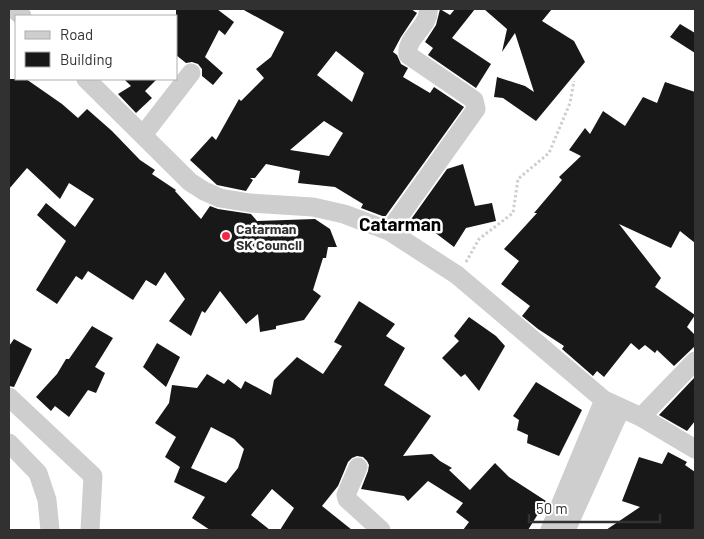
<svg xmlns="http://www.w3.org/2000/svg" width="704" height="539" viewBox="0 0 704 539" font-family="Barlow,sans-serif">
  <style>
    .building { fill: #181818; fill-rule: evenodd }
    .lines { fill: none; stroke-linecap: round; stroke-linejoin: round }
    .path { stroke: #cecece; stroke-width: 3; stroke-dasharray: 2.5 2.5; stroke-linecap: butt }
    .minor { stroke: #cecece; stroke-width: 19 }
    .poi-dot { fill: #f52742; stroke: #fff; stroke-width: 2 }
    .labels { text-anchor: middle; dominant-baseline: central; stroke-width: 5; stroke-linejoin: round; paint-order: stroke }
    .poi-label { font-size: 14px; font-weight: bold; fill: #313131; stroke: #fff; text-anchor: start }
    .district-label { font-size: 19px; font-weight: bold; fill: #000; stroke: #fff }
  </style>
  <rect width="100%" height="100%" fill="#fff"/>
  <path class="building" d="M176,9H217L234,22L225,35L219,30L205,57L223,73L213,85L202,76V69L198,64L192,62L186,63L176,55Z
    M242,9H411L417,13L401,37L393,52L397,55L401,64L408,68L403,77L430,93L434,87L464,107L385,217L361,208L363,204L335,187L298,183L300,171L266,164L255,178H250L253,180L246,191L217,185L190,160L212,136L216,140L239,99L241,101L264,78L256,69L271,57L284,32ZM336,51L364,73L352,102L317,75ZM324,121L343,133L329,156L290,150Z
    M440,9L450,15L455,9H475L452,38L491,64L476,88L428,55L433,48L425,42L436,25Z
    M484,9H552L542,21L574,41L585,62L536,121L503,98L494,97L497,77L525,86L534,92L515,33L502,52L507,29Z
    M680,24L695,33V53L670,37Z
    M9,79H26L62,104L78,118L87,109L112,131L140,160L155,170L152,174L176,190L175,191L201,219L210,206L218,209L251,214L257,221L315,219L330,229L337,247H328L326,258H323L313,290L321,296L304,320L276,326V329L260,332L258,314L246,324L220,291L205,313L202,311L191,336L169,321L185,299L165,272L156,286L146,280L133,300L88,271L82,280L76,276L57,304L36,290L66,241L37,215L46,203L75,227L94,199L69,183L60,199L27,168L9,189Z
    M124,79H157L145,91L152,98L136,113L118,94L131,86Z
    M665,82L695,92V243L680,231L671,248L619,224L661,278L655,287L695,315L687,327L695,335V346L674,366L657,350L655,353L645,345L639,350L631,343L604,377L597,371L593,376L562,349L564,346L538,329L522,316L530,306L501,284L519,261L504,249L537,213H534L562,180L559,177L581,156L569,150L585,128L590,134L603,111L625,126L643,97L657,103Z
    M463,164L475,206L492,203L496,221L466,228L454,247L425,225L419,233L407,225L447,169Z
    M359,301L395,324L386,336L405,348L384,385L431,416L403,456L432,454L440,461L452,468L449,470L470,490L495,463L509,477L546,501L528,530H463L469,522L456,512L463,503L428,481L408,501L404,496L361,489L368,471L369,465L367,461L363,457L357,456L352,458L348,462L338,486L322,506L352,530H280L294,508L272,489L251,515L270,530H210L192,518L205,497L174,482L180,467L165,457L176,437L155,423L169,403L172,385L197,388L207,374L224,384L228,379L241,389L245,381L271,395L274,380L297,357L323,374L342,346L334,342ZM211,427L234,439L244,449L238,468L226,483L191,468Z
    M469,317L496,336L505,346L479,391L465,374L461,377L442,358L459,341L454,336Z
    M92,326L113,338L95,367L105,373L96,393L88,390L69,417L55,406L51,411L36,397L57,374L66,359H69Z
    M14,339L32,349L14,387L9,386V346Z
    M157,343L180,357L166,387L143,367Z
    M695,377V421L687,431L659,415Z
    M536,382L582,410L559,456L527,443L528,435L517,430L519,420L513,416Z
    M668,452L687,462L685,465L695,472V530H606L640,507L622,501L639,457L662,464Z"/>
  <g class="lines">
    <path class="path" d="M466,262L479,239L513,213L518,179L549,153L570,103L574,81"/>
    <path class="minor" d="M14,9L22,16
      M86,79L190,182L204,191L220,198L250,203L313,207L344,214L389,231L457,275L604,400L641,417L695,449
      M143,135L191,73
      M389,231L476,109L474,100L408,55C405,37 431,26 428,9
      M9,397L93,476L90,530
      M641,417L695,361
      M9,443L38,473L47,500L50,530
      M358,467L346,495L347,499L381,530
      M550,530L604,400
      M566,530L621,408"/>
  </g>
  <circle class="poi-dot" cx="226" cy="236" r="5"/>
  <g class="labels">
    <g class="poi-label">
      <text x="236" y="228">Catarman<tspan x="236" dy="16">SK Council</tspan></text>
    </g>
    <g class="district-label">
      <text x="400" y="223">Catarman</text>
    </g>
  </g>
  <rect width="704" height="539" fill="none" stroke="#313131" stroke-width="20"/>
  <rect x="15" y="15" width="162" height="65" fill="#ffffff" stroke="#adadad"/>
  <rect x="25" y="31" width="25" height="8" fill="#cecece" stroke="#adadad"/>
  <text x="60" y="40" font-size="15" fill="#313131">Road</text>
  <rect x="25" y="52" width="25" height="15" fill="#181818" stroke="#adadad"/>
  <text x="60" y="65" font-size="15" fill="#313131">Building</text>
  <path d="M529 514v8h131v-8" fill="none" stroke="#313131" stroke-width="2.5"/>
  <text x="536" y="514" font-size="15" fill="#313131" stroke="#ffffff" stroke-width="4" paint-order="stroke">50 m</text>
</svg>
